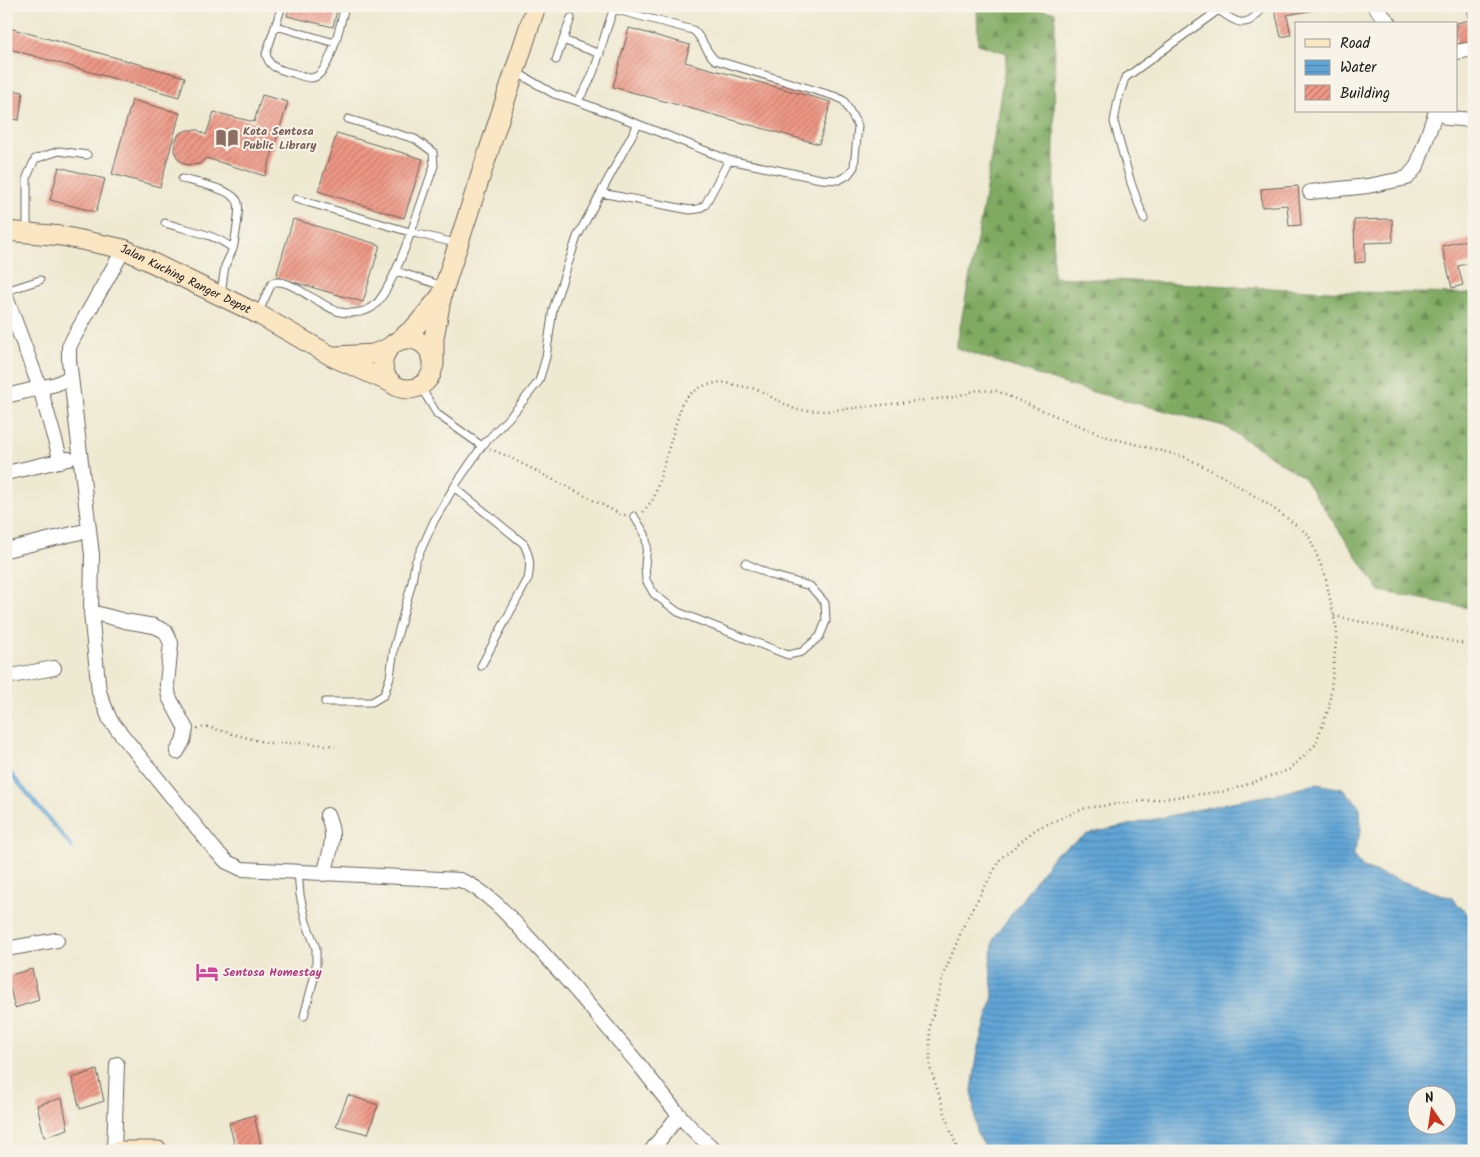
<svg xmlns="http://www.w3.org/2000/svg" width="1480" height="1157" viewBox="0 0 1480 1157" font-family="Kalam,sans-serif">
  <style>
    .forest { fill: url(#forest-firs); stroke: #4e633f }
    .water { fill: url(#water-rules); stroke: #3e6079; fill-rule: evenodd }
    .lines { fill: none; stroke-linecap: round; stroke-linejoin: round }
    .stream { stroke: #61a5d6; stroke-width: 4 }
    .building { fill: url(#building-hatch) }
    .lane-casing { stroke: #66645b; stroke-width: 9 }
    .street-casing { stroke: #66645b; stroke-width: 16 }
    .secondary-casing { stroke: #66645b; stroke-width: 21 }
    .path { stroke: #66645b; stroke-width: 2.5; stroke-dasharray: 1 4; stroke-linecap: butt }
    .lane { stroke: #fff; stroke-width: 7 }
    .street { stroke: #fff; stroke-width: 14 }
    .secondary { stroke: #fbe6c3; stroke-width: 19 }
    .labels { text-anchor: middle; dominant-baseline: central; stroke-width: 4; stroke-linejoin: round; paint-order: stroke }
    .education-label { font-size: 12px; font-weight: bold; fill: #785e54; stroke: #f7f3e8; text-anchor: start }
    .street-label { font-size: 12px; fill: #1c1c1c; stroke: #f7f3e8 }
    .hotel-label { font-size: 12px; font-weight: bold; fill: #b23c85; stroke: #f7f3e8; text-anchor: start }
  </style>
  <defs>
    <pattern id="forest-firs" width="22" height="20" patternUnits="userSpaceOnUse" patternTransform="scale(1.25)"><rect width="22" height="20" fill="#80aa62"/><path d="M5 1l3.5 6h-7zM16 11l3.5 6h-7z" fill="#688a50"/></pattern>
    <pattern id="water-rules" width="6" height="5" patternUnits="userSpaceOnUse" patternTransform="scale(1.25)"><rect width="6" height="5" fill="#61a5d6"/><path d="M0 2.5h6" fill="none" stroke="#4f86ad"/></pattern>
    <pattern id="building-hatch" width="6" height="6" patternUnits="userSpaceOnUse" patternTransform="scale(1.25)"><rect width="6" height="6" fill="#ee9785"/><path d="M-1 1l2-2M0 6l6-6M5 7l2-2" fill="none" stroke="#c07a6c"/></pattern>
  </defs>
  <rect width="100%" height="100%" fill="#f7f3e8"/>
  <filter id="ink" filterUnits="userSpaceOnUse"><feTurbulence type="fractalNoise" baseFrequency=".02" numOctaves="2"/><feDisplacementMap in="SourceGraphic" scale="10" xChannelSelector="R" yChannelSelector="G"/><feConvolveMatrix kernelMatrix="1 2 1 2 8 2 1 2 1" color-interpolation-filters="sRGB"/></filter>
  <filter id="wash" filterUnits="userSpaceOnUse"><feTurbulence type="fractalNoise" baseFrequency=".0096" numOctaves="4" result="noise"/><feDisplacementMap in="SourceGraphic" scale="20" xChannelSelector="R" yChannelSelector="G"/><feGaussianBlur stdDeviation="1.12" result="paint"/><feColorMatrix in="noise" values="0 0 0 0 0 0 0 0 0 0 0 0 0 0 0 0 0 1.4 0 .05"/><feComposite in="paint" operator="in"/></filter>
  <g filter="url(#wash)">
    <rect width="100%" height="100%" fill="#eee9d1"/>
    <path class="forest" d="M977,6H1006L1055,12L1053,277L1348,292L1474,294V609L1380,591L1303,477L1224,426L1074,387L956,348L983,208L1007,53L978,44Z"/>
    <path class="water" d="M1316,784L1344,789L1360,807L1361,830L1353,856L1363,868L1452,898L1474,921V1151H987L976,1131L972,1090L978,1051L993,996L990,963L994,938L1055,854L1088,834L1232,802L1282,793ZM1418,1094H1448V1124H1418Z"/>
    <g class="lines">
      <path class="stream" d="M6,768L72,847"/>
    </g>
    <g id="blocks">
      <path class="building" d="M290,6H338L333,27L287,16Z
        M1274,6H1313L1314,10L1287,15L1291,35L1281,37Z
        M1466,6H1474V42L1456,46V23L1470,20Z
        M6,27L185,77L179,97L6,48Z
        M629,28L690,45L685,62L831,102L819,144L613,87Z
        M6,89L23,92L19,120L6,118Z
        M262,95L288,102L265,176L206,158L200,164L192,165L184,164L178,159L174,151L175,142L179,134L187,130H198L206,135L214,112L254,122Z
        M132,100L180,113L160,187L112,174Z
        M337,133L423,159L404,218L318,191Z
        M59,167L105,179L96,212L50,200Z
        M1298,186L1301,225L1289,226L1287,205L1262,207L1261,189Z
        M293,219L380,245L363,302L276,277Z
        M1392,219L1393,242L1365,243V262L1355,263L1354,220Z
        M1474,238V262L1458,266L1463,285L1452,288L1442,246Z
        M32,969L39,1000L15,1008L7,976Z
        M97,1070L104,1101L80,1109L72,1078Z
        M348,1095L378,1105L368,1134L336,1126Z
        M62,1098L68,1129L44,1137L37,1105Z
        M254,1115L261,1146L247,1151H236L229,1123Z"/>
    </g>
  </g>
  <g filter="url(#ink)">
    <use href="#blocks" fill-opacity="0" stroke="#66645b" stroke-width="1"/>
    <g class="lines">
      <defs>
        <path id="lane" d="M282,6L266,54C269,67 276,68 288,72C295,73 304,78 311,78C330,78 341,21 345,6
          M1220,11C1236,23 1246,29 1260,11
          M571,18L563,40L600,54
          M276,26L335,43
          M556,60L563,40
          M516,72L554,94L577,101C599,74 601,38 615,6
          M577,101L638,124L729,160L821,179L839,180L848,175L854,167L858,126L844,101L837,97L715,60C705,51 703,38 693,30L613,9
          M182,179C194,182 234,189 238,203C240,211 235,240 233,249
          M601,193L690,210L698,209L705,205L729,160
          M296,199L410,232L459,244
          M1144,219L1131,183L1114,122L1118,100L1125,78L1224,6
          M165,223C187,230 216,234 233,249L225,266L221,293
          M27,233V177L35,159L59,151L87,155
          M396,271L443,286
          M6,291L40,280
          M258,313L272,283C285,278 301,292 313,298C321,302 331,310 340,312C349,314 363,313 371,308C394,295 423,195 434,166L433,152L415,139L348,119
          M482,446L515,411L539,381L546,357L553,309L577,237L638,124
          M454,487L524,544C530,557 531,565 528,579L481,666
          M634,516L645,534L647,546L645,565L646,580L654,594L678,612L788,655L802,652L820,636L826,621L825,603L810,586L771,575L745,563
          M325,702H372L384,695L390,677L394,648L412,582L415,563L434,521L454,487L482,446L437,414L420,386
          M298,872L300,895L306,922L316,948V971L304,1016"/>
        <path id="street" d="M1374,6L1390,24
          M1456,52L1474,49
          M1437,111L1448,118L1474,120
          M1310,192L1368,186L1407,178L1417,166L1436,111
          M124,249L74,337L69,347V360L92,555L91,612L99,692L110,720L215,850L227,862L242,869L460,880C485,889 510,917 527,936C567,978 603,1022 640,1066C664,1096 686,1128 717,1151
          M6,297L40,388L61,461
          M6,396L56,384L71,377
          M6,473L68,459
          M6,550L89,530
          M91,612L125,621L154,626L165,631L171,643L167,684L169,697L186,729L183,741L177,752
          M6,677L54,668
          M324,874C330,852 337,836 327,815
          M6,949L57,940
          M114,1151L117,1064
          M651,1151L679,1115"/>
        <g id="secondary">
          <path id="s1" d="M6,231L62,236L124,249L258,314L333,357L392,383"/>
          <circle cx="408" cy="364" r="25"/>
          <path d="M398,341L416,326L440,297"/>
          <path d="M336,356L373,354L389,348"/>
          <path d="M434,365V338L442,294L536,6"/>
          <path d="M118,1151H158"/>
        </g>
      </defs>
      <use href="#lane" class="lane-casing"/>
      <use href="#street" class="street-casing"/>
      <use href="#secondary" class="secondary-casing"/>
      <path class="path" d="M490,449L507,456L622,515H626
        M643,512L654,498L682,403L690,394L703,386L720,382L756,389L796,410L827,411L954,397L978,390L996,391L1104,436L1185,457L1224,477L1269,505L1308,534L1325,575L1337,632L1329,708L1315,745L1289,770L1227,791L1085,808L1036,829L1001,858L966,920L943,976L930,1026V1067L950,1129L958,1151
        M1334,616L1474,646
        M197,728L207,727L267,743H306L335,746"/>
      <use href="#lane" class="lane"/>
      <use href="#street" class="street"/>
      <use href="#secondary" class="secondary"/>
    </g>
  </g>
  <defs>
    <symbol id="library-bare" viewBox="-9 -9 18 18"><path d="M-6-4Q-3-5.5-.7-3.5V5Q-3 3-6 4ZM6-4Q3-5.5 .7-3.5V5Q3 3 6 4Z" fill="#8d6e63" stroke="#f7f3e8" stroke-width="2.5" paint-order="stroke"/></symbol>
    <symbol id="hotel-bare" viewBox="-9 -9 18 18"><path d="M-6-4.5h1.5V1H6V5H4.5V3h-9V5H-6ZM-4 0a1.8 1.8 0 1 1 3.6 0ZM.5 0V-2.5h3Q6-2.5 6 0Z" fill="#d1479c" stroke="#f7f3e8" stroke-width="2.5" paint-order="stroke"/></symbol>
  </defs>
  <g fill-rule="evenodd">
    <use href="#library-bare" x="211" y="122" width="32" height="32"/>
    <use href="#hotel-bare" x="191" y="956" width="32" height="32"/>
  </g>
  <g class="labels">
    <g class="education-label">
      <text x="243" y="131">Kota Sentosa<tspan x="243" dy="14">Public Library</tspan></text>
    </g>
    <g class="street-label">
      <text stroke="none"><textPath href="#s1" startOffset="188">Jalan Kuching Ranger Depot</textPath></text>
    </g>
    <g class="hotel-label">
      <text x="223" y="972">Sentosa Homestay</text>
    </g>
  </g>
  <rect width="1480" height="1157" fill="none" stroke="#f7f3e8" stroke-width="25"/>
  <rect x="1295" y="22" width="162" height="90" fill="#f7f3e8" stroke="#9f9d96"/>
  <rect x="1305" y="39" width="25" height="8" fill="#fbe6c3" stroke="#9f9d96"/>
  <text x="1340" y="48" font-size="15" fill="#1c1c1c">Road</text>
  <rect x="1305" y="60" width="25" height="15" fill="url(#water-rules)" stroke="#9f9d96"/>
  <text x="1340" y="72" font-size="15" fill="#1c1c1c">Water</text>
  <rect x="1305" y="85" width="25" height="15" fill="url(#building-hatch)" stroke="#9f9d96"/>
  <text x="1340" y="98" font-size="15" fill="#1c1c1c">Building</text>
  <g transform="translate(1432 1110) rotate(347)"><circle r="24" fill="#f7f3e8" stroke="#9f9d96"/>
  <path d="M0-4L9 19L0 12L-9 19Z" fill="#c8321e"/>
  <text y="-8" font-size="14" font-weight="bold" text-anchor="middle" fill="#1c1c1c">N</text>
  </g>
</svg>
